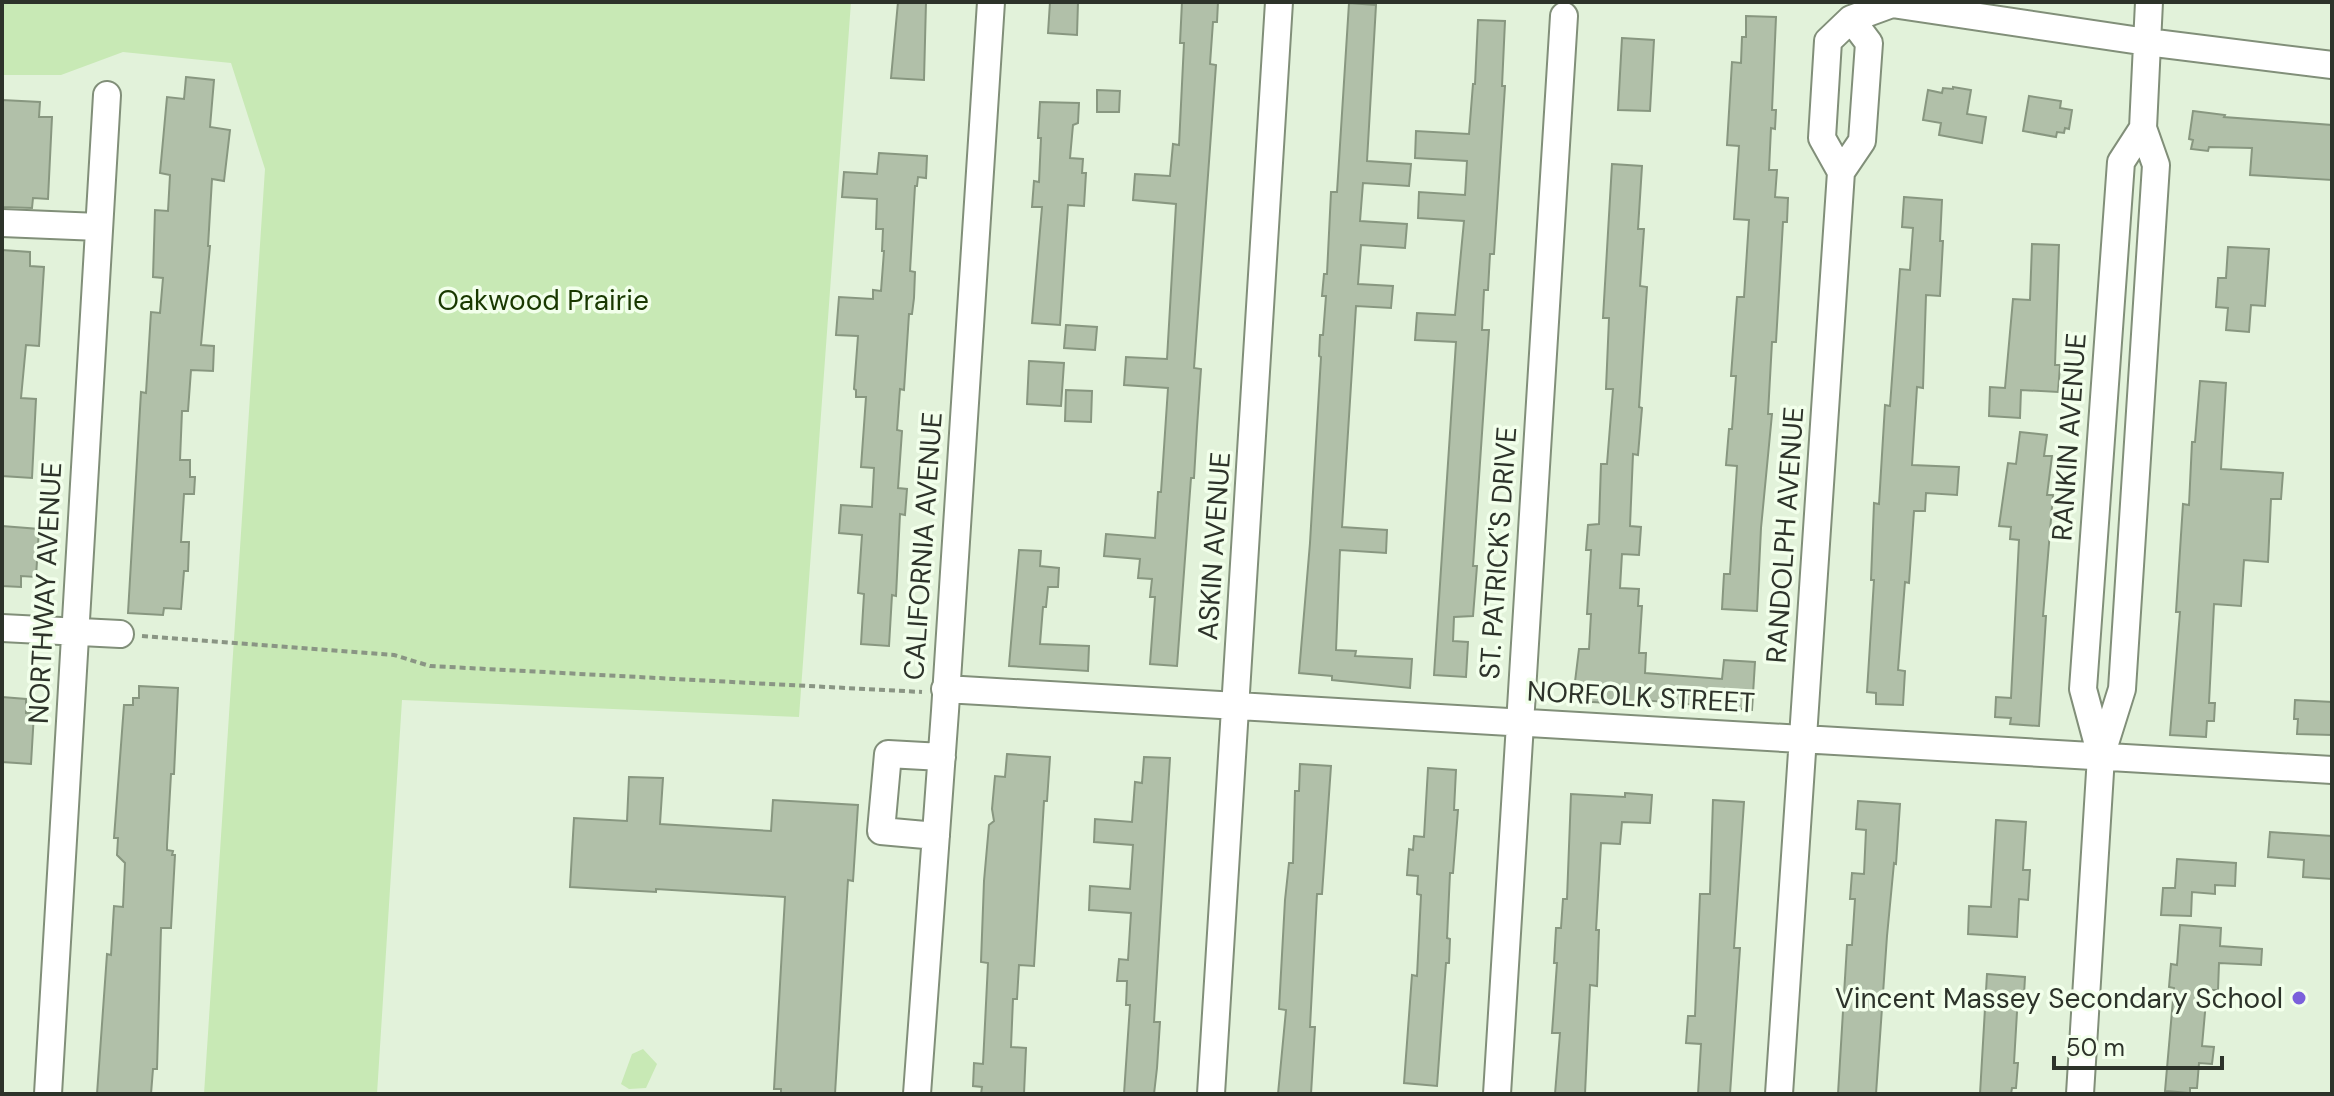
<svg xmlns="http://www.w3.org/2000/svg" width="2334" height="1096" viewBox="0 0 2334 1096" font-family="'DM Sans',sans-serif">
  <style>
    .green { fill: #c8e9b5 }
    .building { fill: #b1c0a9; stroke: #889780; stroke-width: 2 }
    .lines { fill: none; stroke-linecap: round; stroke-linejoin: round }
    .minor-casing { stroke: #818f79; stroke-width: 30 }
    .path { stroke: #8a9584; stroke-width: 4; stroke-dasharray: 6 4; stroke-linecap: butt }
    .minor { stroke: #fff; stroke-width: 26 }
    .poi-dot { fill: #7b60db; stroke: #f2ffeb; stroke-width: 3 }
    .labels { text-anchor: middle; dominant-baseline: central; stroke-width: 7; stroke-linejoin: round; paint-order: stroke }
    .park-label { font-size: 28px; fill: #193800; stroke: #f2ffeb }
    .street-label { font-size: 28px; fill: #2d332a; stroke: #f2ffeb }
    .poi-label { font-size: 28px; fill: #2d332a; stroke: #f2ffeb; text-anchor: end }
  </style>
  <rect width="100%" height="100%" fill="#e2f2da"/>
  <path class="green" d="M2,2H851L799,717L402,700L377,1094H204L265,169L231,63L123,52L61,75H2Z
    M643,1049L657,1064L646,1088L629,1089L621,1084L632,1054Z"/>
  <path class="building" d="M898,2H926L924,80L891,78Z
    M1050,2H1078L1077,35L1048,33Z
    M1182,2H1218L1217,22H1213L1210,64L1216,65L1194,368L1201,369L1197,427L1194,478H1191L1177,666L1150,664L1155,597H1150L1152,579L1138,578L1140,559L1104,556L1106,534L1155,538L1158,492H1161L1168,388L1124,385L1126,357L1167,359L1176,204L1133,200L1135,174L1170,176L1173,144L1179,145L1184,43H1180Z
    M1349,3L1376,5L1367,161L1411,164L1409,186L1363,183L1360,221L1407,224L1405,248L1361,245L1358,284L1393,286L1391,308L1356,306L1342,527L1387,530L1386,553L1340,550L1336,650L1356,651L1355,656L1412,659L1410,688L1332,680V676L1299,673L1310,543L1321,357L1319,356L1320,335H1323L1326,296H1322L1324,274H1327L1331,192H1337Z
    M1746,16L1776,17L1772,110H1776L1775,129L1771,128L1769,170H1777L1775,197L1788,198L1787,222H1783L1776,342H1772L1768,414H1772L1761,528L1757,611L1722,609L1724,574H1730L1737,466L1726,465L1729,429H1732L1736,376H1731L1737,297H1744L1749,220L1734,219L1739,146L1727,145L1732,62L1741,63L1742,37H1746Z
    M1478,20L1505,21L1502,86H1505L1494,254H1490L1488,290H1484L1482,330H1489L1473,566H1477L1473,616L1454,617L1453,641L1468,642L1466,677L1434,675L1456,342L1415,340L1417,313L1455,315L1464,221L1418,218L1419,192L1465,195L1467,161L1415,158L1416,131L1469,134L1473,84H1475Z
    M1622,38L1654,40L1650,111L1618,110Z
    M186,77L214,80L210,127L230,130L224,181L212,179L208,246H210L201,345L214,346L213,371L191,370L188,411H182L180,460H190V477H195L194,494H184L181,542H189L188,571H184L181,609L164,608L163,615L128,613L141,392L146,393L151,312L160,313L163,278L153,277L155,210L168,211L170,175L160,173L167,97L184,99Z
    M1953,87L1971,90L1967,114L1986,117L1982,143L1939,135L1941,123L1923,120L1928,90L1942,93L1943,88L1953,89Z
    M1097,90L1120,91L1119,112H1097Z
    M2029,96L2061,101L2060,108L2072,110L2069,129L2065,128L2064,133L2057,132L2056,137L2023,131Z
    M2,100L40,102L39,117H52L48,199L33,198L32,208L2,207Z
    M1040,102L1079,103L1078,123L1073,125L1070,158L1083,159L1082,173H1086L1084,206L1068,205L1060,325L1032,323L1042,207H1032L1034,181L1039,182L1041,138H1038Z
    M2193,111L2225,115L2224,117L2332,125V180L2250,175L2252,148L2209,147L2208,151L2191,149L2193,140L2189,139Z
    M879,153L927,156L926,178L918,177L917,186H915L910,271L915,272L914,298L912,314H909L904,390L900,389L897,430L902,431L898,488L907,489L905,515L900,514L896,596L892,595L889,646L861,644L864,594L858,593L862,535L839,533L841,505L872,507L874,468L861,467L866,397H856V390L854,389L858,336L836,335L839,297L873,299V290L881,291L884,251H882L883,229H876L877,199L842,197L844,172L877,174Z
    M1612,164L1642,166L1638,229H1644L1640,286L1647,287L1639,407L1642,408L1638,455L1633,454L1630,526L1641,527L1639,555L1622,554L1620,588L1639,589L1638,606H1642L1639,653H1646L1645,673L1722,679L1724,660L1755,662L1752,710L1643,700V705L1576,701L1577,690H1574L1579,649H1589L1591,614H1587L1591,550H1586L1588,525L1599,524L1601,464H1607L1613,389H1606L1609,318H1603Z
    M1904,197L1942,200L1940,241H1943L1940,296L1926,295L1923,388L1917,387L1912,465L1959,467L1957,495L1926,493L1925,511H1914L1909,583L1905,582L1898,670L1905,671L1903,705L1876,704V693L1867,692L1874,580H1871L1874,503L1879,504L1885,405L1890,406L1900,269L1910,270L1913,228L1902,227Z
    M2032,244L2059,245L2055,365H2060L2058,392L2021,390L2020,418L1989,416L1990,387L2005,388L2013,299L2030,300Z
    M2228,247L2269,249L2265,306L2251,305L2249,332L2226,330L2228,308L2216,307L2218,278H2226Z
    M2,250L30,252V266L44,267L39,346L26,345L21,398L36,399L32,478L2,476Z
    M1066,325L1097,327L1095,350L1064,348Z
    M1029,361L1064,363L1061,406L1027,404Z
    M2200,381L2226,383L2221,469L2283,473L2281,499H2271L2268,562L2244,560L2241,606L2214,604L2209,703H2215L2214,721H2207L2206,737L2170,735L2180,612H2176L2183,504L2189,505L2192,442H2195Z
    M1066,390L1092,391L1091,422L1065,421Z
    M2020,432L2047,435L2044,456H2052L2047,495H2053L2043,616H2046L2039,726L2010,724L2011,718L1995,717L1996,697L2011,698L2019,540L2010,539L2011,527L1999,526L2008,463L2016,464Z
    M2,526L39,529L36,577L21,576V587L2,586Z
    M1019,550L1041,551L1040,566L1059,568L1058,587H1048L1046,607H1043L1040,644L1089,646L1088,671L1009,666Z
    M139,686L178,688L174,774H171L167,845V850L173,851L172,855H175L171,928H161L157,1069H153L151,1094H97L107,954L111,955L114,906L123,907L125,863L117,855L118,838H114L124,705H133V698H139Z
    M2,697L26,699V713H34L31,764L2,762Z
    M2295,700L2332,702V735L2297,734L2298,719H2294Z
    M1007,754L1050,757L1047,801H1044L1034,966L1019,965L1017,999H1013L1011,1047L1026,1048L1024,1094H981L982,1087L973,1086L974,1063L983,1064L988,963L981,962L984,881L989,825L994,821L992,809L995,776L1005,777Z
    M1144,757L1170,758L1154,1022H1160L1157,1068L1154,1094H1124L1130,1005H1126L1127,981H1117L1119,959L1128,960L1131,913L1089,910L1090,886L1130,889L1133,845L1094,842L1095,819L1132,822L1135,782L1142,783Z
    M1300,764L1331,766L1322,894H1317L1310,1027H1315L1311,1094H1278L1286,1010L1279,1009L1285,900L1289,863H1293L1295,791H1299Z
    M1428,768L1456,770L1454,810H1458L1453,873H1450L1447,938L1450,939L1449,963H1446L1437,1086L1404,1083L1412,975L1417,976L1421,895L1417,894L1418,876L1407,875L1409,849L1413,850L1414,836L1424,837Z
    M629,777L663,778L660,824L771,831L773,800L858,805L853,881L848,880L835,1094H781V1089H774L785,897L656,889V892L570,887L574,818L627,821Z
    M1625,793L1652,795L1650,823L1622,822L1620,844L1601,843L1596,930H1599L1597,986L1590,985L1585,1094H1555L1560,1033H1552L1557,963H1554L1556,928H1561L1563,899H1567L1571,794L1625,797Z
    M1713,800L1744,802L1734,948H1740L1730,1094H1698L1701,1044L1686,1043L1688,1016H1695L1700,894H1710Z
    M1858,801L1900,804L1896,864L1894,863L1887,936L1876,1094H1838L1847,945H1852L1855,899H1850L1852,873L1864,874L1866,830L1856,829Z
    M1996,820L2026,822L2023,870H2030L2028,900L2019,899L2017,937L1968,934L1969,906L1991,907Z
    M2270,832L2332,836V879L2303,877L2304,860L2268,857Z
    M2177,859L2236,863L2235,886L2215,885V894L2192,892L2191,916L2161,915L2163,888H2175Z
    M2180,925L2221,928L2220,946L2262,949L2261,965L2219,963L2218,990H2207L2202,1046L2214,1047L2212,1064L2199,1063L2197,1088H2190V1093L2165,1091L2174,988L2169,987L2171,964L2177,965Z
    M1987,974L2025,977L2024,995H2018L2014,1063H2018L2016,1088H2012L2011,1094H1980Z"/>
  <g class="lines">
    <defs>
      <path id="minor" d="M1841,172L1822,138L1828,41L1851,19L1892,4L2147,42L2332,65
        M2,223L99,227
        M2,628L120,634
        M945,689L2332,770
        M2101,756L2083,689L2121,162L2143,128
        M936,836L881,831L888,754L942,757
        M48,1094L107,95
        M917,1094L945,711L991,2
        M1211,1094L1279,2
        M1497,1094L1564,16
        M1779,1094L1841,172L1862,141L1869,43L1851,19
        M2080,1094L2101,756L2122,689L2156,165L2143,128L2149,2"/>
    </defs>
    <use href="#minor" class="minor-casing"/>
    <path class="path" d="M142,636L394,655L430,666L922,692"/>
    <use href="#minor" class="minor"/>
  </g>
  <circle class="poi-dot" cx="2299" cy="998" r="8"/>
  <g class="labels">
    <g class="park-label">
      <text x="543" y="300">Oakwood Prairie</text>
    </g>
    <g class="street-label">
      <text transform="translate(2069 437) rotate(-86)">RANKIN AVENUE</text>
      <text transform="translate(1785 535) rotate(-86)">RANDOLPH AVENUE</text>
      <text transform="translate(923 546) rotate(-86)">CALIFORNIA AVENUE</text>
      <text transform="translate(1214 546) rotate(-86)">ASKIN AVENUE</text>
      <text transform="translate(1498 553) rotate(-86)">ST. PATRICK'S DRIVE</text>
      <text transform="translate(45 593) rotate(-87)">NORTHWAY AVENUE</text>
      <text transform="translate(1641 697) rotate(3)">NORFOLK STREET</text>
    </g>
    <g class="poi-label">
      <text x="2283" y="998">Vincent Massey Secondary School</text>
    </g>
  </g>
  <rect width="2334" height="1096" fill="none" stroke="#2d332a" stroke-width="8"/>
  <path d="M2054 1056v12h168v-12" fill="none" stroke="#2d332a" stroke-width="4"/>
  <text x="2066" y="1056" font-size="24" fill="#2d332a" stroke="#f2ffeb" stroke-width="6" paint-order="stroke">50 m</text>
</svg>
